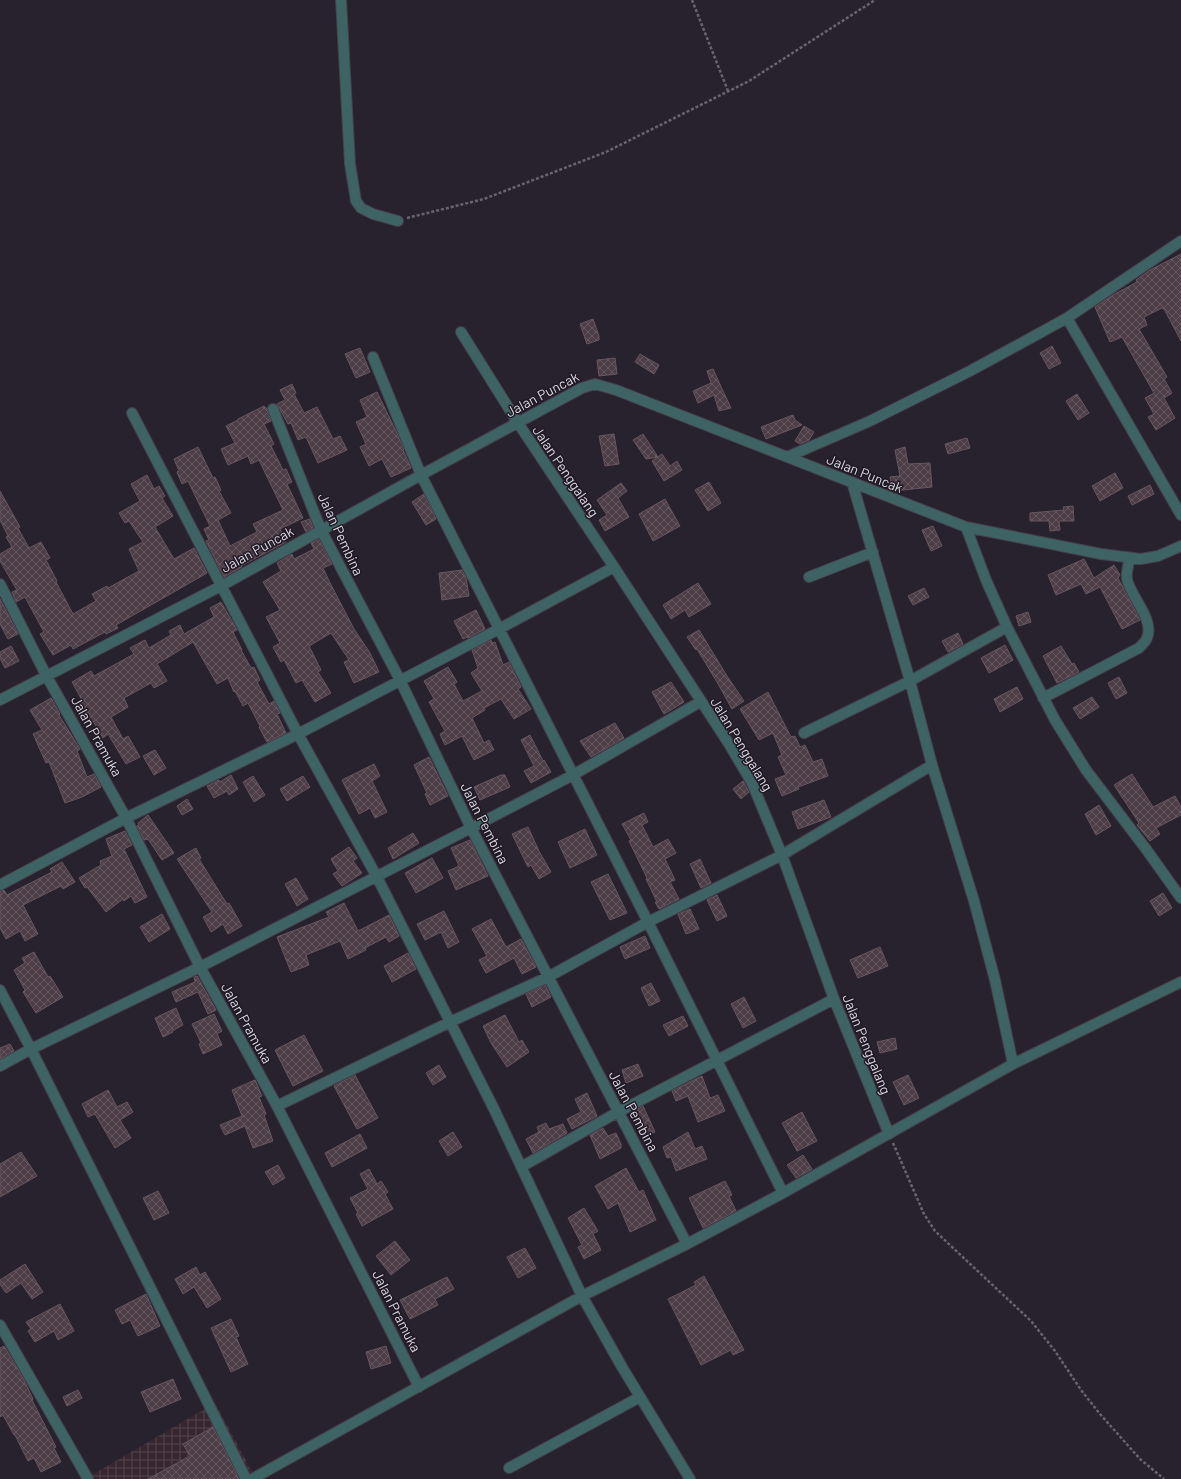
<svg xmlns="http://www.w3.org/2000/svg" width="1181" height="1479" viewBox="0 0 1181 1479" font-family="Barlow,sans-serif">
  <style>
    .industrial { fill: url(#industrial-grid) }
    .building { fill: url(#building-cross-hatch); stroke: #67565f }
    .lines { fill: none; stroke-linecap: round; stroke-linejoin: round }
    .minor-casing { stroke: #453f4c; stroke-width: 12 }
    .path { stroke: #6a6470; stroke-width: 2.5; stroke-dasharray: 3 2; stroke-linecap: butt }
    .minor { stroke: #3e6364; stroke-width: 10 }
    .labels { text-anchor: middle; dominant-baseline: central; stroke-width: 3; stroke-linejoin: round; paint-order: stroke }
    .street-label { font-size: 14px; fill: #ddd9e2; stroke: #1f1825 }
  </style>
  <defs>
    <pattern id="industrial-grid" width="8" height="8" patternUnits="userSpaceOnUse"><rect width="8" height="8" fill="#37262f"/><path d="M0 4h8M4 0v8" fill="none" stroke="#54454d"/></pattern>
    <pattern id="building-cross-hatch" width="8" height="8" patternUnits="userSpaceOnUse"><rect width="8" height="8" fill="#4d3d46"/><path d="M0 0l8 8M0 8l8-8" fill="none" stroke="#665860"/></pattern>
  </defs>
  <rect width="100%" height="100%" fill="#28222f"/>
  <path class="industrial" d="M215,1403L256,1479H85Z"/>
  <path class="building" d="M1181,254V341L1164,309L1162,308L1144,317L1147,325L1139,329L1167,377L1164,379L1172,393L1164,398L1175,418L1156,430L1148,417L1154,414L1145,398L1154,393L1122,337L1110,342L1095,307L1113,295L1137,282L1136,280L1150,270Z
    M593,319L599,336V340L587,344L580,324Z
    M1052,346L1061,363L1049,369L1040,353Z
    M360,348L370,372L356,378L345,354Z
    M640,354L659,365L654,374L635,362Z
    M615,358L617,374L599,376L597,360Z
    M713,369L723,391L731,408L719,411L714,395L698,403L693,391L711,383L707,371Z
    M292,384L296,393L294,394L304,413L317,407L333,439L340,436L347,450L318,463L306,437L298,440L291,423L288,424L277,404L285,400L280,390Z
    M377,392L396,431L404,449L403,450L411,468L391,477L382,459L369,466L360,447L366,444L356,422L367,417L360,400Z
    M1077,394L1089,413L1078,420L1066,401Z
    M264,406L267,409L271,421L264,424L274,444L271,446L283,470L286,469L292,482L287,484L303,518L280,529L286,542L241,566L242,567L224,577L206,541L209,540L204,529L210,526L188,481L182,484L177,472L179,471L174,459L198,447L213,478L215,477L221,490L219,491L231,513L218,520L230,546L257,532L253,524L283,510L259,460L251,464L248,456L228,465L221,449L235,443L226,426L238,420V419Z
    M793,415L795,420L802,425L766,439L761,427Z
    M804,426L814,432L809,440L800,444L795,441Z
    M614,434L619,464L605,466L599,436Z
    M643,434L658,457L646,459L633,440Z
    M967,438L970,448L948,454L945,444Z
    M905,447L908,464L930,463L932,487L893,491L890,477L900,476L895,450Z
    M662,454L670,466L677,461L682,470L664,481L652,461Z
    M1115,473L1123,488L1100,501L1092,486Z
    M147,475L154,489L159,486L165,496L162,498L173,516L155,527L174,559L194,548L207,573L116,625L118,628L106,634L105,632L73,649L71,645L53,655L40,634L44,632L25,597L16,602L12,592L17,590L0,561V554L12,547L6,537L8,536L0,520V491L20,527L18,528L29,548L41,542L50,558L46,560L57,581L56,582L73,614L96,601L92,594L107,586L108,588L139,571L129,549L143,542L129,521L125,523L119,513L140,501L131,484Z
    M709,482L721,503L708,511L695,490Z
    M621,483L627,491L618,498L629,517L605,531L599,520L607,515L597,500Z
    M1150,485L1154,494L1132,505L1128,496Z
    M424,494L436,519L426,525L412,502Z
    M665,499L680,526L653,541L639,514Z
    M1073,506L1074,521H1059L1060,530L1050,531L1049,521H1030V513L1064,510L1063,507Z
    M310,519L313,528L306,532L301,522Z
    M933,526L942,546L931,551L922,530Z
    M319,539L332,564L323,568L330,583L354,629L370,653L379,672L354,683L344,662L349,660L331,633L309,646L321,670L318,672L331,693L315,702L302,680L296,683L284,660L281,662L273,647L280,643L266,617L280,610L263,582L281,571L277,563L292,554L294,559L314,549L311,543Z
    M1084,559L1094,578L1114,565L1120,575L1118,578L1140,620L1122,629L1100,587L1086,594L1081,584L1056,595L1048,575Z
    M462,570L466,578L469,596L442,600L439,573Z
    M698,583L711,604L689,617L685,610L671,619L663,605Z
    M924,588L929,597L913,605L908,596Z
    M0,599L18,634L8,639L0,624Z
    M221,602L237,630L233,632L242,650H241L251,668L254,667L260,680L257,682L269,704L274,701L280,713L277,714L286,733L267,742L259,727L260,726L248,703L243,706L235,691L234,692L228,678L217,684L193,642L157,664L167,681L154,688L151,683L124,698L128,707L111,717L123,739L128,736L140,757L126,764L108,734L103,738L93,721L91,723L87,718L79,704L83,702L72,682L91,671L94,676L134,654L130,648L145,640L149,648L171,635L169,631L180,625L184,634L214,617L210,608Z
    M476,610L485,629L468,638L467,637L463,639L454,621Z
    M1028,612L1031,622L1019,626L1016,616Z
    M699,630L727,676L744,701L732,709L717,682L697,649L696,650L687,637Z
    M958,633L963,644L948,652L942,641Z
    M491,640L492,643L495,642L503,665L509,662L521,687L518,689L531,709L514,719L501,699L484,708L485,710L472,718L484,743L489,740L494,750L474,760L462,736L445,745L440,734L445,731L429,702L434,699L424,681L448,667L457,682L454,684L463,701L482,691L471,673L478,668L472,650Z
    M1005,645L1013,660L989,673L981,658Z
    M11,646L19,661L5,668L0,658V652Z
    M1061,646L1072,664L1074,663L1079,672L1057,683L1043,656Z
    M1119,677L1127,693L1116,699L1108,683Z
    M671,682L684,702L664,714L652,692Z
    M1017,687L1023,699L1000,712L994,699Z
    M768,692L791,737L795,736L800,747L805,745L813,762L822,759L828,776L798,787L799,789L782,796L775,779L786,775L778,757L782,755L773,733L759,740L740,709Z
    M1092,697L1099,707L1080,719L1073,708Z
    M51,698L60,714L59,715L80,749L77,751L87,777L94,774L101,787L82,797L65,803L49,762L46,763L33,734L42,730L30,710Z
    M615,723L624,738L591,757L580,741Z
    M530,735L543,761L544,760L551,772L531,783L524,771L534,766L521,740Z
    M155,750L166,768L154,775L143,756Z
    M429,757L448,796L430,805L425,794L427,793L414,765Z
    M374,764L380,776L372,781L387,812L375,818L370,808L359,814L342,780Z
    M1132,774L1153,807L1175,796L1181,807V815L1156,828L1160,834L1150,841L1137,825L1139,823L1114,785Z
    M231,775L238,789L229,795L227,791L214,798L207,786L219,780L220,782Z
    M501,775H505L510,787L480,800L474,787Z
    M253,776L265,795L254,802L243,782Z
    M303,776L310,787L287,801L280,789Z
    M743,781L749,792L741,799L733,789Z
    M187,799L193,809L182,815L177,806Z
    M824,800L831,817L798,829L792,812Z
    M1099,805L1111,826L1096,835L1085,814Z
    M644,813L648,822L642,825L653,847L668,839L676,853L665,859L675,880L670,882L679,899L659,909L655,902H657L646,879L647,878L629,841L631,840L622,824Z
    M148,815L174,853L162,860L148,839L144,840L137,826L139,825L138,823Z
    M528,827L539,851L551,872L539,879L531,865L528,867L512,834Z
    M585,829L597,855L570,868L558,842Z
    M125,831L132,845L124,849L147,897L135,903L131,896L124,901L123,899L106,912L87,887L85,888L79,878L101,865L100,861L112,856L106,839Z
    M413,833L419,843L393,859L388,848Z
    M470,840L488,876L456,890L448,871L459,866L451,848Z
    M349,847L357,858L353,861L362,873L342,886L333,874L338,871L331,859Z
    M196,848L201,858L199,859L227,904L229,903L242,926L228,934L223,924L211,932L203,917L212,912L177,859Z
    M432,858L443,878L416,893L405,873Z
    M700,859L711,883L701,888L690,864Z
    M62,862L75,882L63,889L61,886L23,905L38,934L25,941L20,931L6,939L0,928V891L4,890L7,895L52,872L50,869Z
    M608,874L627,913L610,920L591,882Z
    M296,878L308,899L297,906L285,884Z
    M1163,893L1172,908L1159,916L1150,901Z
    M717,895L727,916L717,921L707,900Z
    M344,903L358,931L389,915L399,936L389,942L386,937L365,948L366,950L348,959L340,941L306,955L309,965L291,972L277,937L329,917L326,912Z
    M690,909L699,929L686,934L678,914Z
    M444,911L459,942L448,948L441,932L425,940L417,924Z
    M162,914L170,929L149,942L140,927Z
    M491,919L506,947L521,939L536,967L522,974L514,958L486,973L479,960L487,956L472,929Z
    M645,936L650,948L625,959L620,947Z
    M880,947L888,966L858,978L850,960Z
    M34,952L48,977L50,976L63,997L36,1013L23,992L25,990L14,970L25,963L22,958Z
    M408,953L416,969L392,982L384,966Z
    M197,976L216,1010L208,1014L198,992L176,1002L172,992L195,982L194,977Z
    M651,983L660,1001L649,1006L641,988Z
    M545,985L551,997L532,1007L526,994Z
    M744,997L756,1021L743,1028L731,1004Z
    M176,1008L183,1025L172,1031L173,1032L163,1037L155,1018Z
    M214,1014L222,1031L217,1034L222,1045L203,1054L199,1044L201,1043L192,1024Z
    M505,1015L519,1042L522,1040L529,1052L507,1067L491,1043L483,1026Z
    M683,1016L688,1026L669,1036L663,1025Z
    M304,1035L323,1071L293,1086L275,1050Z
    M895,1038L897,1049L880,1053L877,1042Z
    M10,1044L14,1051L0,1059V1048Z
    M638,1064L643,1076L626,1083L622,1070Z
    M439,1065L446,1077L433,1085L426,1073Z
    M355,1075L378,1118L357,1129L334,1086Z
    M908,1075L919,1098L904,1105L893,1082Z
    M702,1076L710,1098L718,1095L725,1111L698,1122L688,1096L676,1101L672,1091Z
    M255,1080L262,1096L259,1097L266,1114L264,1115L273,1141L253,1148L245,1126L225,1135L220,1125L242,1116L232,1090Z
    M108,1090L117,1107L127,1102L133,1112L120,1120L131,1138L115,1148L95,1114L88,1117L82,1104Z
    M587,1093L597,1116L572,1129L567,1119L581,1112L575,1099Z
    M643,1106L655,1132L643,1138L632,1112Z
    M802,1112L817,1141L797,1151L782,1123Z
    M546,1123L549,1129L563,1124L567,1133L533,1153L526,1139L539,1132L537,1127Z
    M603,1128L608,1136L616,1133L621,1144V1148L600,1159L590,1135Z
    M453,1132L462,1147L448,1156L439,1141Z
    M688,1132L695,1149L702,1146L707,1159L676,1171L671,1157L667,1158L663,1147Z
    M360,1134L367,1148L332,1167L325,1153Z
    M21,1152L37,1176L0,1197V1164Z
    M803,1155L812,1169L796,1178L787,1165Z
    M278,1165L285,1178L273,1185L265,1172Z
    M626,1168L639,1192L643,1190L656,1220L630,1232L618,1203L608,1209L595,1186Z
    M369,1169L377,1184L381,1181L388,1192L385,1194L393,1209L362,1226L356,1214L358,1213L350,1198L368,1189L360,1174Z
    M725,1181L732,1195L729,1196L736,1211L703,1228L689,1198Z
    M158,1191L169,1213L154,1220L143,1198Z
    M584,1208L598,1231L593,1234L601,1250L584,1259L578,1247L582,1245L568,1218Z
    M395,1241L410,1260L391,1275L376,1256Z
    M525,1248L536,1268L518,1278L507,1257Z
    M25,1264L43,1292L32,1299L21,1283L6,1293L0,1284V1280Z
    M196,1267L200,1275L205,1272L221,1299L207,1308L194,1287L183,1294L175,1279Z
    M704,1276L744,1350L733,1355L731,1350L701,1365L668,1299L696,1285L694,1282Z
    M447,1277L454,1289L435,1299L438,1305L410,1319L400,1300Z
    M146,1294L160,1326L138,1336L130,1320L122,1324L115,1310Z
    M60,1304L74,1331L58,1340L54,1331L35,1342L28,1331L31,1329L26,1322Z
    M231,1319L239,1336L236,1337L248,1364L231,1372L211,1328Z
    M4,1346L23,1378L33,1399L32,1400L56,1447L54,1448L61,1462L41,1472L34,1458L28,1461L15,1435H14L3,1415L0,1417V1348Z
    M386,1346L391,1363L371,1369L366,1352Z
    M173,1379L181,1399L150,1412L141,1392Z
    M78,1390L82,1398L67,1406L63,1397Z
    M213,1427L239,1479H148L190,1456L183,1444Z"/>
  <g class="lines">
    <defs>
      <path id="minor" d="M341,0L350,164L356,201L361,208L373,214L398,221
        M1067,318L1181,515
        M461,332L518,423L614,567L729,744L752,783L782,855L834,999L889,1134
        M373,357L421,475L648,922L783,1193
        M273,409L321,530L400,680L471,828L687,1244
        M132,413L298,734L377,877L494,1109L582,1296L622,1367L690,1479
        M787,457L870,421L970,371L1027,340L1067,318L1181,241
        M852,482L910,681L932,765L974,901L995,980L1013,1064
        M966,527L986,580L1007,627L1055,720L1086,770L1146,849L1181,898
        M809,577L873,552
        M0,584L46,675L126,818L200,967L277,1106L419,1387
        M1043,698L1139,648C1142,645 1146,641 1147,638C1155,620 1130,596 1127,579C1126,572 1128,565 1130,558
        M0,700L221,586L421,475L582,388L595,384L616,390L966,527L1101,554L1141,559L1158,556L1181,546
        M804,733L910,681L1007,627
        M0,885L126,818L298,734L499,629L614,567
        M0,990L31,1049L246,1479
        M0,1066L31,1049L200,967L471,828L573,775L700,702
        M277,1106L450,1022L548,977L648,922L782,855L932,765
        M521,1167L618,1112L834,999
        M0,1325L88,1479
        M509,1468L640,1397
        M252,1479L582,1296L687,1244L783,1193L1013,1064L1181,982"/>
    </defs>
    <use href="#minor" class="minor-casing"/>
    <path class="path" d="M692,0L728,91
      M407,218L484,199L606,152L749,81L875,0
      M893,1143L924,1214L935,1231L1031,1321L1055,1351L1081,1390L1100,1414L1140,1459L1164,1479"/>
    <use href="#minor" class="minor"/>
  </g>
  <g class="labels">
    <g class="street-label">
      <text transform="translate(542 394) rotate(-28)">Jalan Puncak</text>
      <text transform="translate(566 471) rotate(56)">Jalan Penggalang</text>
      <text transform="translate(865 473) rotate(22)">Jalan Puncak</text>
      <text transform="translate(341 534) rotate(65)">Jalan Pembina</text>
      <text transform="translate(257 549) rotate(-29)">Jalan Puncak</text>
      <text transform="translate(97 736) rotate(61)">Jalan Pramuka</text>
      <text transform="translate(742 744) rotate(59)">Jalan Penggalang</text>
      <text transform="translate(485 823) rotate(63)">Jalan Pembina</text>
      <text transform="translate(247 1023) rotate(61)">Jalan Pramuka</text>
      <text transform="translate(867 1044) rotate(68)">Jalan Penggalang</text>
      <text transform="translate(634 1111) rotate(62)">Jalan Pembina</text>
      <text transform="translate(397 1311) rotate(63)">Jalan Pramuka</text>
    </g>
  </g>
</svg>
